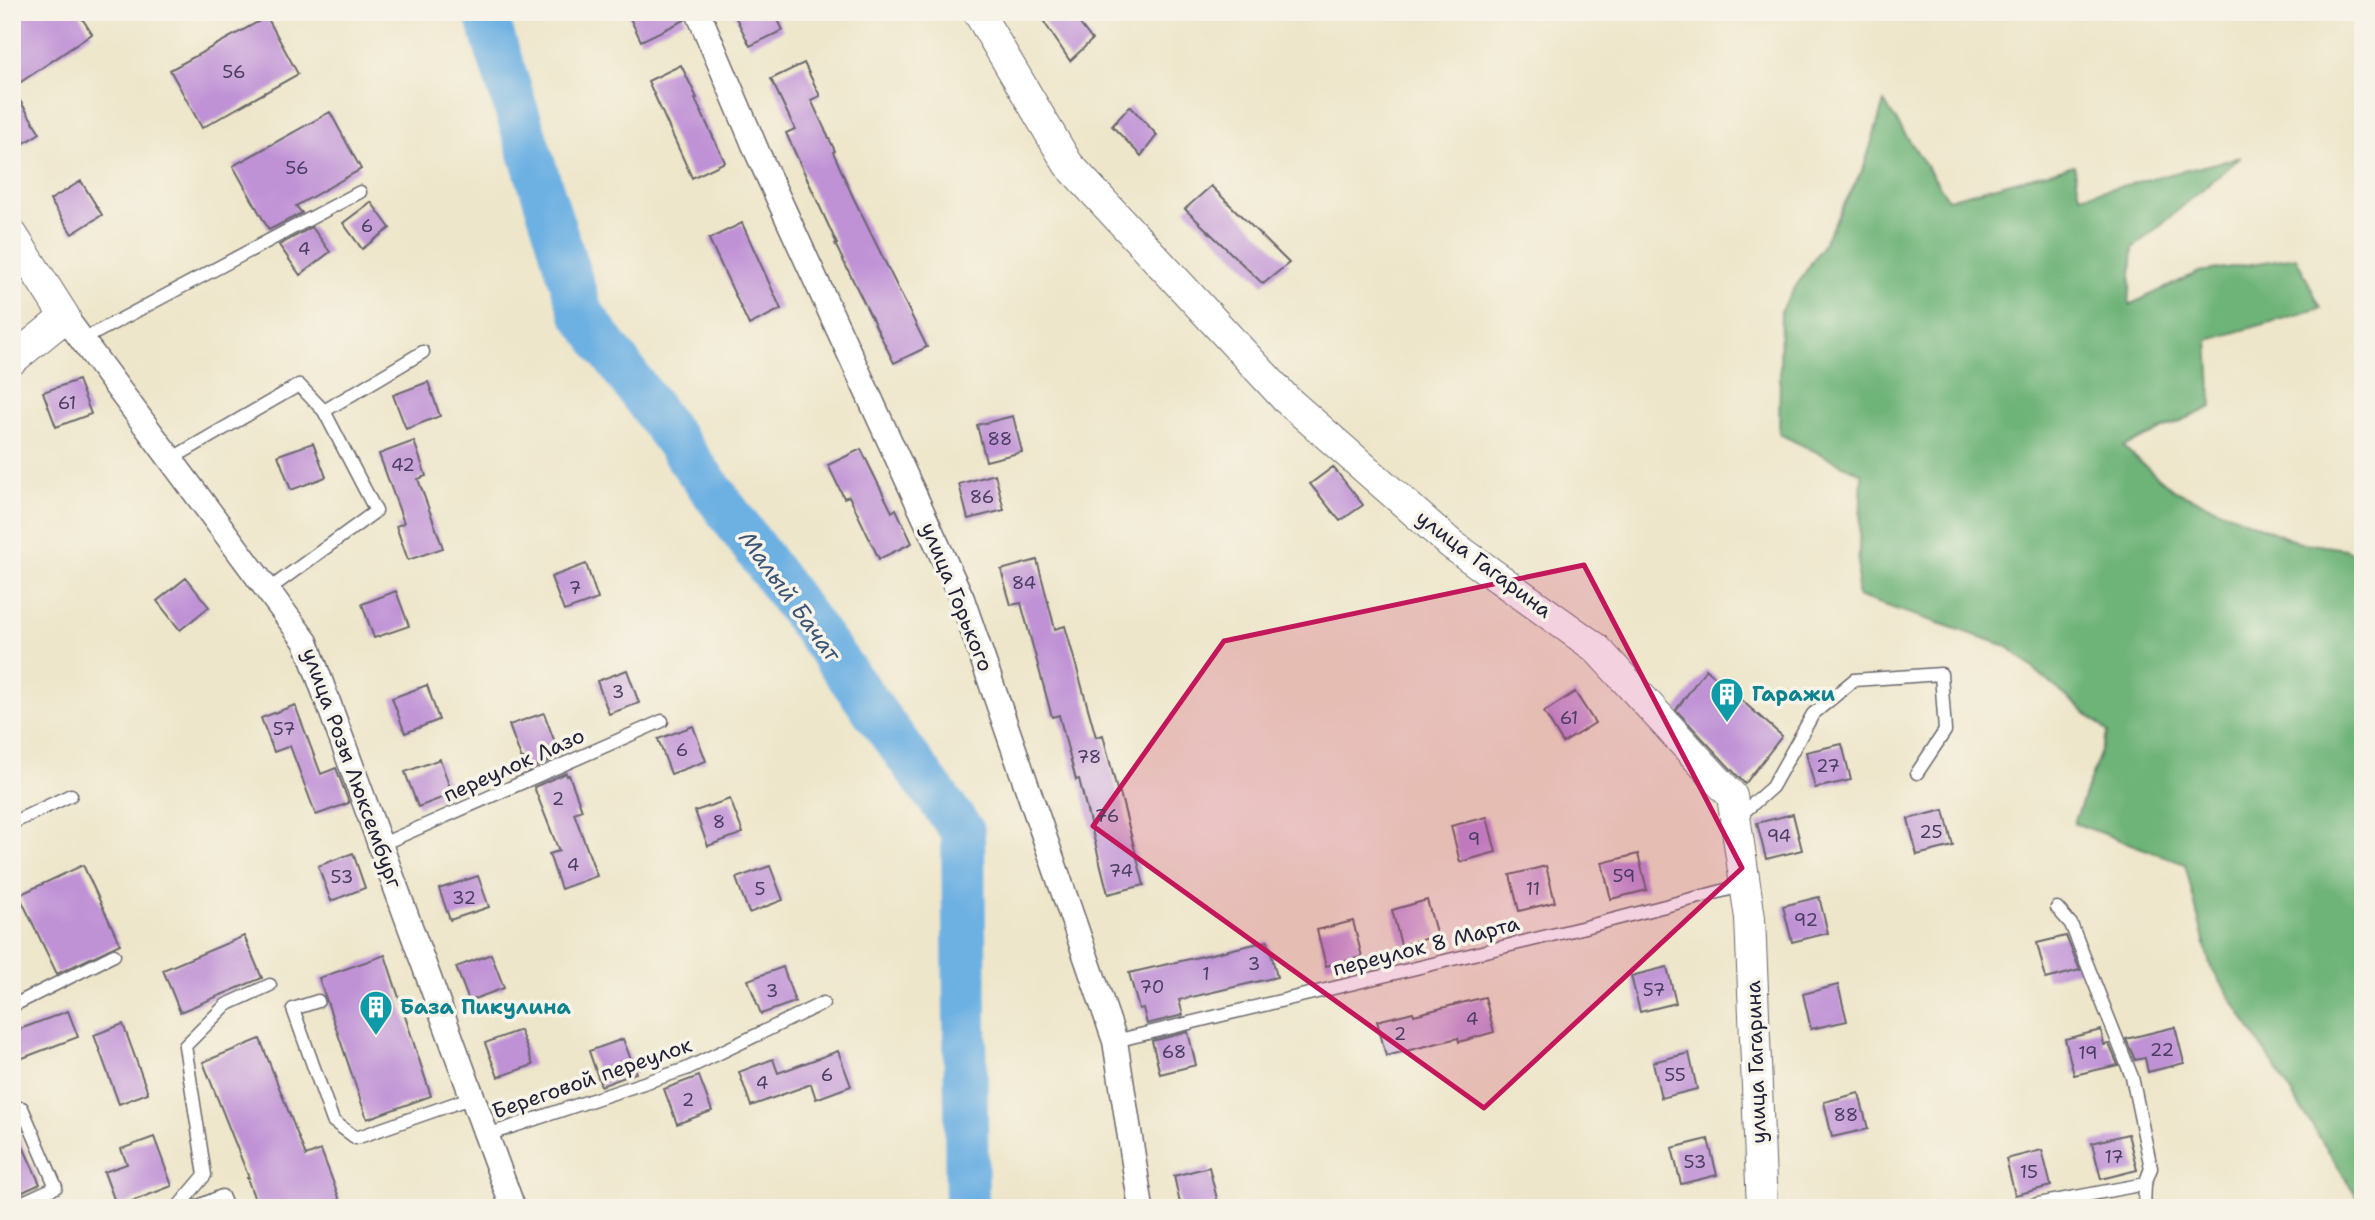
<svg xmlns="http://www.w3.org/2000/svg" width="2375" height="1220" viewBox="0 0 2375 1220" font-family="'Shantell Sans',sans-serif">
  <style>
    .forest { fill: #6eb378; stroke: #486a5a; stroke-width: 2 }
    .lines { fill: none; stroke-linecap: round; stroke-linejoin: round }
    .river { stroke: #6db0e2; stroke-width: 44 }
    .building { fill: #bf92d5 }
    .service-casing { stroke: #69676d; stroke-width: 15 }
    .minor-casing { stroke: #69676d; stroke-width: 27 }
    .tertiary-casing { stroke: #69676d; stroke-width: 32 }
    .service { stroke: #fff; stroke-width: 12 }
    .minor { stroke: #fff; stroke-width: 24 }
    .tertiary { stroke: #fff; stroke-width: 30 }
    .marked { fill: #c2185b; fill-opacity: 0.2; stroke: #c2185b; stroke-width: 5; stroke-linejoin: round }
    .labels { text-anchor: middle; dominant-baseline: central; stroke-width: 7; stroke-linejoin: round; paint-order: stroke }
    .number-label { font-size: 18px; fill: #493e62 }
    .street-label { font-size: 21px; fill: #22223b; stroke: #f7f3e8 }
    .culture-label { font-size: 21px; font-weight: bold; fill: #0d838f; stroke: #f7f3e8; text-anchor: start }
    .water-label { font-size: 23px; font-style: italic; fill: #3c5475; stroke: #f7f3e8 }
  </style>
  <rect width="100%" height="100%" fill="#f7f3e8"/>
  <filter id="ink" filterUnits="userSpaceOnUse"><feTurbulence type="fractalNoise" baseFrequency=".0143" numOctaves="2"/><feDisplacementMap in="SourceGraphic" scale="14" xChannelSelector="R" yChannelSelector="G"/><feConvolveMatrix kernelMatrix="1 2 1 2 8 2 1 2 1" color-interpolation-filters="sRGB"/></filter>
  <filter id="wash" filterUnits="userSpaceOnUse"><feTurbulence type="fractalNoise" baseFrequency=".00686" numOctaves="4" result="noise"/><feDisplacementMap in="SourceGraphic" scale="28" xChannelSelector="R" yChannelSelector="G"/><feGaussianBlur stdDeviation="1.57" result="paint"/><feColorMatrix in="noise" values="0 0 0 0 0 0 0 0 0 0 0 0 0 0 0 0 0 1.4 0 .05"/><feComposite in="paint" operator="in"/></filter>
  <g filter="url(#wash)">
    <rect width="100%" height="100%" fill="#eee6ca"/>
    <path class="forest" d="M1884,102L1948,199L2074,165L2080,196L2241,157L2133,248L2129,305L2199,272L2296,257L2321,308L2208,340L2212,407L2123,447L2173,490L2297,542L2345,549L2363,559V1206L2210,965L2185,864L2074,823L2108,732L2007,646L1857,596L1862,474L1779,434L1781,309L1821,248L1864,167Z"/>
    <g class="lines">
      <path class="river" d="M485,12L581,312L963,832L967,1208"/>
    </g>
    <g id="blocks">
      <path class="building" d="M12,12H78L92,34L12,88L40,133L12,151Z
        M627,12H683L685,20L641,41Z
        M733,12H774L783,30L750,46Z
        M1054,12H1071L1092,40L1070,61L1044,22Z
        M267,17L298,74L202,128L170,70Z
        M804,63L820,96L811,100L835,151L833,152L853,197L927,347L894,363L835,244H837L786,133L795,129L771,79Z
        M681,65L697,98L695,99L725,162L692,178L648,81Z
        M1130,106L1157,135L1141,156L1112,126Z
        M330,112L361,169L296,206L302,213L269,230L233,166Z
        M81,181L102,215L72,234L50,200Z
        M1211,186L1289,263L1263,284L1185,209Z
        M371,202L390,228L362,249L343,223Z
        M742,223L781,309L749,325L709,239Z
        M312,227L330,252L300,275L279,245Z
        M78,380L91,414L56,427L43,392Z
        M428,382L440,416L406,429L393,395Z
        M1013,416L1022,452L986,461L977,425Z
        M414,441L426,476L418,479L443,548L408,560L396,526L404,523L379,454Z
        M313,443L326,477L291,490L278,455Z
        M861,449L892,512L896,509L912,543L879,559L849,496L844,498L828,465Z
        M1333,467L1363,505L1340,521L1310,484Z
        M995,474L1004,510L968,519L959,484Z
        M1037,560L1055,629L1065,626L1096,737L1103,735L1118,794L1120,793L1144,885L1108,894L1079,779L1076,780L1059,715L1052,717L1021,603L1011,605L1001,570Z
        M586,564L598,599L564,611L551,577Z
        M186,578L209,607L180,630L157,601Z
        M396,591L409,626L374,638L362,604Z
        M1706,669L1782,736L1745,784L1676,710Z
        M627,670L639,703L609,714L597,681Z
        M427,685L439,720L405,733L392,698Z
        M1575,692L1595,723L1563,743L1544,712Z
        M295,705L321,774L336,768L349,803L316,815L290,746L274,752L261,718Z
        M544,713L560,756L528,770L524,759L522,760L509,725Z
        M693,726L706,761L671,774L658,739Z
        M1842,744L1851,780L1815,788L1806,752Z
        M440,759L452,794L418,807L405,772Z
        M566,773L567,776L569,775L582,810L574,813L597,876L561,889L549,854L559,851L534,787Z
        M730,799L743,833L708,846L695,811Z
        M1944,810L1953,846L1917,855L1908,819Z
        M1793,814L1802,850L1766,859L1757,823Z
        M1487,817L1496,852L1460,862L1451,826Z
        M353,853L365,888L331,901L318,866Z
        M1638,854L1647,890L1611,899L1602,863Z
        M83,865L120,944L57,974L19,895Z
        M770,866L783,900L749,913L736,878Z
        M1546,866L1555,902L1519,911L1510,875Z
        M478,876L489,907L450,920L439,889Z
        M1819,897L1828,933L1792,942L1783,906Z
        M1427,900L1437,936L1401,945L1392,910Z
        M1353,921L1362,957L1326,966L1317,930Z
        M244,936L262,978L180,1012L163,970Z
        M2066,936L2080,970L2046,979L2037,943Z
        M1268,941L1277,977L1179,1000L1183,1015L1147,1024L1143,1008L1139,1009L1129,973Z
        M491,954L504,988L469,1001L456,967Z
        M385,955L431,1096L367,1119L319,978Z
        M783,967L795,1002L761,1014L748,980Z
        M1667,967L1676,1003L1640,1012L1631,976Z
        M1838,985L1847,1021L1811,1029L1803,994Z
        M1485,997L1494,1032L1459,1042L1458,1038L1386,1056L1377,1021L1413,1012L1414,1015Z
        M68,1011L78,1037L12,1062V1032Z
        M123,1024L148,1093L119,1104L94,1035Z
        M2175,1027L2184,1063L2148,1072L2145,1058L2135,1060L2126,1039Z
        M520,1030L533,1065L498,1077L485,1043Z
        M2101,1030L2104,1045L2109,1044L2118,1065L2074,1075L2065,1039Z
        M1188,1032L1196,1065L1160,1074L1152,1041Z
        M260,1039L306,1156L321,1150L343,1208H258L247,1178H249L203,1062Z
        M623,1039L636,1073L601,1086L589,1051Z
        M838,1051L851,1086L816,1099L811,1084L751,1106L739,1072L773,1059L778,1073Z
        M1689,1053L1697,1089L1661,1098L1653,1062Z
        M699,1076L712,1111L677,1124L664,1089Z
        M1859,1093L1868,1129L1832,1137L1824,1102Z
        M12,1122L40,1184L12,1197Z
        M2128,1134L2137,1170L2101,1179L2092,1143Z
        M154,1137L172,1186L117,1207L104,1172L127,1164L121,1149Z
        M1708,1139L1717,1175L1681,1184L1672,1148Z
        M2042,1150L2051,1186L2015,1195L2006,1159Z
        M1209,1167L1218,1203L1199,1208H1181L1174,1176Z"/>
    </g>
  </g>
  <g filter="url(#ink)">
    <use href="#blocks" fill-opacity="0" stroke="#69676d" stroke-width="2"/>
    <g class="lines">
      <defs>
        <path id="service" d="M82,340L360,192
          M324,411L423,352
          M171,459L299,385L324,411L376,511L268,590
          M1736,819L1772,787L1813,714L1854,680L1941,674L1945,731L1917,773
          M12,823L71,795
          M380,845L662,721
          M2057,908L2071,924L2132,1077L2151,1168L2145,1184
          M318,1001L293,1009L333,1121L356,1138L473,1097
          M12,1006L114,955
          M1115,1041L1585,927L1745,885
          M12,1112L22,1108L56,1187L12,1207
          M487,1135L686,1069L823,1003
          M177,1208L205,1175L185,1046L226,1005L270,985
          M194,1208L222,1196L227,1208
          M2017,1208L2145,1184L2144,1208"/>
        <path id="minor" d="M698,12L758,154L962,599L1115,1041L1141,1208
          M65,317L306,642L513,1208"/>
        <path id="tertiary" d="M978,12L1068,164L1286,399L1451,544L1596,648L1732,796L1750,918L1762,1208
          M12,234L65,317L12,360"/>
      </defs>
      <use href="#service" class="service-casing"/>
      <use href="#minor" class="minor-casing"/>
      <use href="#tertiary" class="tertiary-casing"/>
      <use href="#service" class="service"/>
      <use href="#minor" class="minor"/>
      <use href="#tertiary" class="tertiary"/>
    </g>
  </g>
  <path class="marked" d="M1584,565L1742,868L1484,1108L1093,826L1224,641Z"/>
  <defs>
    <symbol id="building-pin" viewBox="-11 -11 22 30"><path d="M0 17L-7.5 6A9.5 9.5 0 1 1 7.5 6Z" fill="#0f9aa8" stroke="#f7f3e8"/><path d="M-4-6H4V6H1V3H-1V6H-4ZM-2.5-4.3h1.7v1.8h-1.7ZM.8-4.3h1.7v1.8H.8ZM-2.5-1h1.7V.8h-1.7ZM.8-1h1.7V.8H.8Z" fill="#fff"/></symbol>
  </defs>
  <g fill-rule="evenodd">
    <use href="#building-pin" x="1708" y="675" width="38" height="52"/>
    <use href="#building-pin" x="357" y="988" width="38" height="52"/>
  </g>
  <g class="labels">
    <g class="number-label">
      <text x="234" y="72">56</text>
      <text x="297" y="168">56</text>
      <text x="367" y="226">6</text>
      <text x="304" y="249">4</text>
      <text x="67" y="403">61</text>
      <text x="1000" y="439">88</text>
      <text x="403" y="465">42</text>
      <text x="982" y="497">86</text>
      <text x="1024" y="583">84</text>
      <text x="575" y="588">7</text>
      <text x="618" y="692">3</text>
      <text x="1569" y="718">61</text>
      <text x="284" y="729">57</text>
      <text x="682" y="750">6</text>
      <text x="1089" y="757">78</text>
      <text x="1828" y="766">27</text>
      <text x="558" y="799">2</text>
      <text x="1107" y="816">76</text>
      <text x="719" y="822">8</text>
      <text x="1931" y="832">25</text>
      <text x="1779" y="836">94</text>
      <text x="1474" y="839">9</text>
      <text x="573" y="865">4</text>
      <text x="1121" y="871">74</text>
      <text x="1624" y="876">59</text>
      <text x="342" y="877">53</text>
      <text x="760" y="889">5</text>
      <text x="1533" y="889">11</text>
      <text x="464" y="898">32</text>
      <text x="1806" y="920">92</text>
      <text x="1254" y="964">3</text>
      <text x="1206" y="974">1</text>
      <text x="1152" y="987">70</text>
      <text x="1654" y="990">57</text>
      <text x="772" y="991">3</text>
      <text x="1472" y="1019">4</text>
      <text x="1400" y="1034">2</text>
      <text x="2162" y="1050">22</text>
      <text x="1174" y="1052">68</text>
      <text x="2088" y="1053">19</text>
      <text x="827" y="1075">6</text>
      <text x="1675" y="1075">55</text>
      <text x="762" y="1083">4</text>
      <text x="688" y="1100">2</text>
      <text x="1846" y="1115">88</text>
      <text x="2114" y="1157">17</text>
      <text x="1695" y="1162">53</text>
      <text x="2029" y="1172">15</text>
    </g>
    <g class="street-label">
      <text transform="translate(1484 564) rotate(37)">улица Гагарина</text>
      <text transform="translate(957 597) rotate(68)">улица Горького</text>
      <text transform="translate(514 765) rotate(-24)">переулок Лазо</text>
      <text transform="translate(352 768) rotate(70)">улица Розы Люксембург</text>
      <text transform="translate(1426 946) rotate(-14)">переулок 8 Марта</text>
      <text transform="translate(1756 1062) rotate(-92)">улица Гагарина</text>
      <text transform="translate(592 1078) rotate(-19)">Береговой переулок</text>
    </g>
    <g class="culture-label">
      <text x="1752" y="694">Гаражи</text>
      <text x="400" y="1007">База Пикулина</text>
    </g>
    <g class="water-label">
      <text transform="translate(790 596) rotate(54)">Малый Бачат</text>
    </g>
  </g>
  <rect width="2375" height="1220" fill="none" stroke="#f7f3e8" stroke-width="42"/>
</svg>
